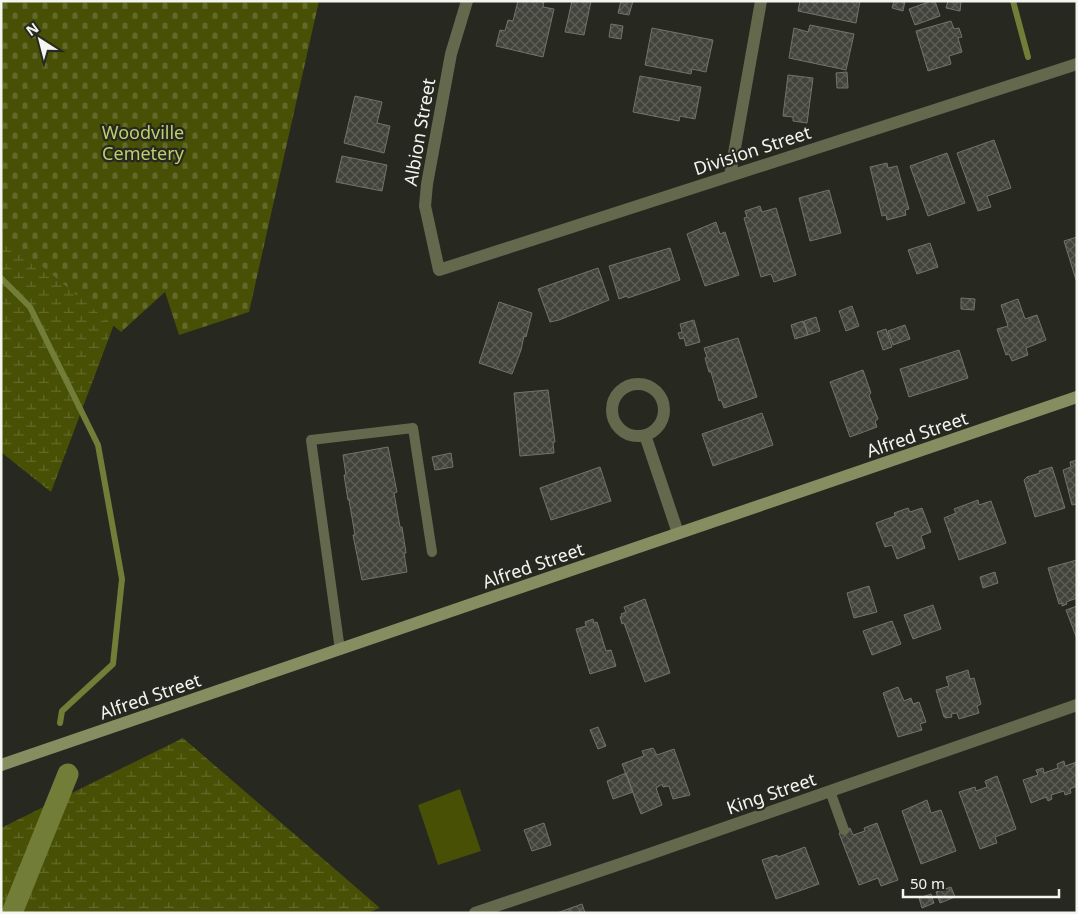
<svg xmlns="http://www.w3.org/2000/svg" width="1078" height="914" viewBox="0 0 1078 914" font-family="'Noto Sans',sans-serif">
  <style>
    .green { fill: #475005 }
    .wetland { fill: url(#wetland-marsh) }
    .cemetery { fill: url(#cemetery-stones) }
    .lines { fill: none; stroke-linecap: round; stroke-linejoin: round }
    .stream { stroke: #727d38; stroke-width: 6 }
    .canal { stroke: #727d38; stroke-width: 21 }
    .building { fill: url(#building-cross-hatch); stroke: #71746a }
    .service { stroke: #64694d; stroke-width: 10 }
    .minor { stroke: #64694d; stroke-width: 12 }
    .secondary { stroke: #868e61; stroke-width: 12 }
    .labels { text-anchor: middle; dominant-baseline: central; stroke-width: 4.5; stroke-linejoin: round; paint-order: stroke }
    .park-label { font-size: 18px; fill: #bece6c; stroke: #272921 }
    .street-label { font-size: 18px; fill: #f3f5ef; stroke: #272921 }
  </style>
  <defs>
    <pattern id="wetland-marsh" width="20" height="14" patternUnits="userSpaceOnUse" patternTransform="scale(1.25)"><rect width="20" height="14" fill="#475005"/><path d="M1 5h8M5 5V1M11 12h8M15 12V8" fill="none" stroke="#626a2a"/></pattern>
    <pattern id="cemetery-stones" width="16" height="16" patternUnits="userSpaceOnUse" patternTransform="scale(1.25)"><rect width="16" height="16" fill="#475005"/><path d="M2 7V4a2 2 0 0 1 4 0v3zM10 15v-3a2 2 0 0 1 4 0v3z" fill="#626a2a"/></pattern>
    <pattern id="building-cross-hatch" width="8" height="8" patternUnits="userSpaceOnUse" patternTransform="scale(1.25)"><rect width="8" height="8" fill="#42443b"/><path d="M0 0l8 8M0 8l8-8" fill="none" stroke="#5e6058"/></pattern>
  </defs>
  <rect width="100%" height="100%" fill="#272921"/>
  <path class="green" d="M460,789L481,851L438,865L418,805Z"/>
  <path class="wetland" d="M1,7L175,162L51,492L1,452Z
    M183,738L380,908L367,913H1V828Z"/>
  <path class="cemetery" d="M1,1H319L249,312L179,335L165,292L121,332L1,232Z"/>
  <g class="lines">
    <path class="stream" d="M1013,1L1028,57
      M1,278L30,307L98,445L122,579L113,664L62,711L60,723"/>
    <path class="canal" d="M12,913L68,774"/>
  </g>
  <path class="building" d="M518,1H544L543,7L554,9L543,57L496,46L500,30L505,31L508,20L513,21Z
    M572,1H591L584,35L565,32Z
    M621,1H633L629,15L618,13Z
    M800,1H860L856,23L798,11Z
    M894,1H905L903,11L892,8Z
    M931,1H935L940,16L915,25L909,9Z
    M948,1L961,2L960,11L946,8Z
    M951,21L954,29L959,28L962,37L958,38L962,52L949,56L951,64L928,71L916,31Z
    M611,24L623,26L621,39L609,37Z
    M810,25L854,34L846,70L789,58L794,28L808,32Z
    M652,28L713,40L706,72L692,69L691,74L645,65Z
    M847,72L848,88H837L836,73Z
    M788,75L813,78L807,123L793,121V117L783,116Z
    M640,76L701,87L695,119L680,116L679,121L633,112Z
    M355,96L382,102L377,123L390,126L384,153L344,143Z
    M994,140L1011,188L987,196L991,207L978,211L957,153Z
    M947,153L965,203L928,216L910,166Z
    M342,156L387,165L382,191L336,182Z
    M887,163L888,168L897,166L909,209L905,210L906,215L887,220L886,215L882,216L870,167Z
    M829,190L841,233L810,241L799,198Z
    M760,206L762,212L776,208L796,275L774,282L771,274L761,277L744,218L747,217L745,211Z
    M716,222L720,234L725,232L739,275L705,286L687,234Z
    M1077,237V280H1076L1064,241Z
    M930,243L938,267L917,274L908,250Z
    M670,248L680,280L628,298L627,296L619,299L609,266Z
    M598,268L609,300L559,320L550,322L538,289Z
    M961,298L975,299L974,310L961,309Z
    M1018,299L1025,319L1037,315L1046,340L1026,348L1028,355L1012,361L1009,354L1006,355L997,329L1008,326L1001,305Z
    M499,302L532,313L526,337L524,336L521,350L512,374L479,363Z
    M852,306L859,326L846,331L839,311Z
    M816,317L820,331L808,335L804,321Z
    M694,320L700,342L686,346L684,338L680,339L678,333L682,332L680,324Z
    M803,321L808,335L795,339L791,325Z
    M905,325L910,339L893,345L888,331Z
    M886,329L892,347L883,350L877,332Z
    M738,338L757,397L724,408L721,400L719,401L711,372H709L705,358L707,357L704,348Z
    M959,350L968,378L909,397L900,369Z
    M863,370L871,393L869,395L878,419L875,421L877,427L850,437L830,382Z
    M548,390L555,442H553L554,453L520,456L514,393Z
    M762,413L773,445L713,466L702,434Z
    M388,447L397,492L394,493L400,527H402L406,553H404L407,572L362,580L353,535H355L349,500H348L344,475H346L343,455Z
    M451,453L453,467L435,470L432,457Z
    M1077,460V504L1072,505L1063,470L1071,467L1070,462Z
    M600,467L611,501L551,520L540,488Z
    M1052,467L1065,508L1035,517L1024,480L1027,477L1040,473L1039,471Z
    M978,500L979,505L991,501L1006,543L959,560L944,518L956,513L954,509Z
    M908,508L910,512L922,508L931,532L921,536L925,548L897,559L892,545L885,547L876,523L895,516L894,513Z
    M1077,560V598L1066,602L1067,604L1062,606V603L1059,604L1048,568Z
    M995,572L998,583L983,588L980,577Z
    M869,586L877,612L854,618L847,593Z
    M645,599L670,673L645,682L624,623L622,624L620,617L622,616L621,614L626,612L624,607Z
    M933,605L941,629L913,639L904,615Z
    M1077,606V639L1066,610Z
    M593,619L594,623L597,622L606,651L611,650L616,666L590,674L576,629L586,626L585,622Z
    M892,621L901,644L872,655L863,631Z
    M968,670L970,679L974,678L981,704L977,706L979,713L959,719L957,713L951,714L952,717L945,718V716L944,717L936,690L949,686L946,677Z
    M898,687L904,701L911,698L913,704L919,702L926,722L920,724L922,730L898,737L883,693Z
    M598,727L606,746L598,749L590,730Z
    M653,748L657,755L674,749L690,795L673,799L669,786L663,787L662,784L656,788L662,805L641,814L622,764L644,756L642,751Z
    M1064,761L1065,766L1077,762V786L1070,789L1071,793L1065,795L1064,791L1051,795L1052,799L1048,801L1046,797L1031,803L1023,780L1038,775L1036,770L1043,768L1044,773L1058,768L1057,764Z
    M626,773L633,792L613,799L607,781Z
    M997,776L1016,829L995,837L997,843L980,849L959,792L975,787L976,791L987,787L985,781Z
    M927,800L931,813L941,810L956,851L921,864L902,811Z
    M544,823L551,845L532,851L524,830Z
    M877,823L898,880L881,886L878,878L859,885L839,833L850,828L853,835L865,831L864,828Z
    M805,847L819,884L776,899L762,860L777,855L778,857Z
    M951,887L955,897L940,903L936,892Z
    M931,894L934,903L922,908L919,898Z
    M582,904L585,913H557Z"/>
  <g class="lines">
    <path class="service" d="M340,650L311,440L413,428L432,552
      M830,791L844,830"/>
    <path class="minor" d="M467,1L451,54L427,184L425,206L439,270L1077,64
      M730,176L761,1
      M612 410a26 26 0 1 1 52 0a26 26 0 1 1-52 0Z
      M645,435L678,533
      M475,913L644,856L1077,705"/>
    <path class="secondary" d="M1,765L1077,397"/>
  </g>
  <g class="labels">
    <g class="park-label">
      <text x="143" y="132">Woodville<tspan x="143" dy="21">Cemetery</tspan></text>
    </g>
    <g class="street-label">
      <text transform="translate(419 132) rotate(-80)">Albion Street</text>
      <text transform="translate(752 150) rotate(-18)">Division Street</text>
      <text transform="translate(917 434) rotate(-19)">Alfred Street</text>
      <text transform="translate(533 565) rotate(-19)">Alfred Street</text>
      <text transform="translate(150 696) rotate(-19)">Alfred Street</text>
      <text transform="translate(771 793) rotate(-19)">King Street</text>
    </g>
  </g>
  <rect width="1078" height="914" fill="none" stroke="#f3f5ef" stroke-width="5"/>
  <g transform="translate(40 40) rotate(324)" stroke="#272921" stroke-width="4" paint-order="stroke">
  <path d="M0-4L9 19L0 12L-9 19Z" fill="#f3f5ef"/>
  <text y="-8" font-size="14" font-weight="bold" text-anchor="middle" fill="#f3f5ef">N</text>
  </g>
  <path d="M903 889v8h156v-8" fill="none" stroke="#f3f5ef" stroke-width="2.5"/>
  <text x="910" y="889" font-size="15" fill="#f3f5ef" stroke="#272921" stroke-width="4" paint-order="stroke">50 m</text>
</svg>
